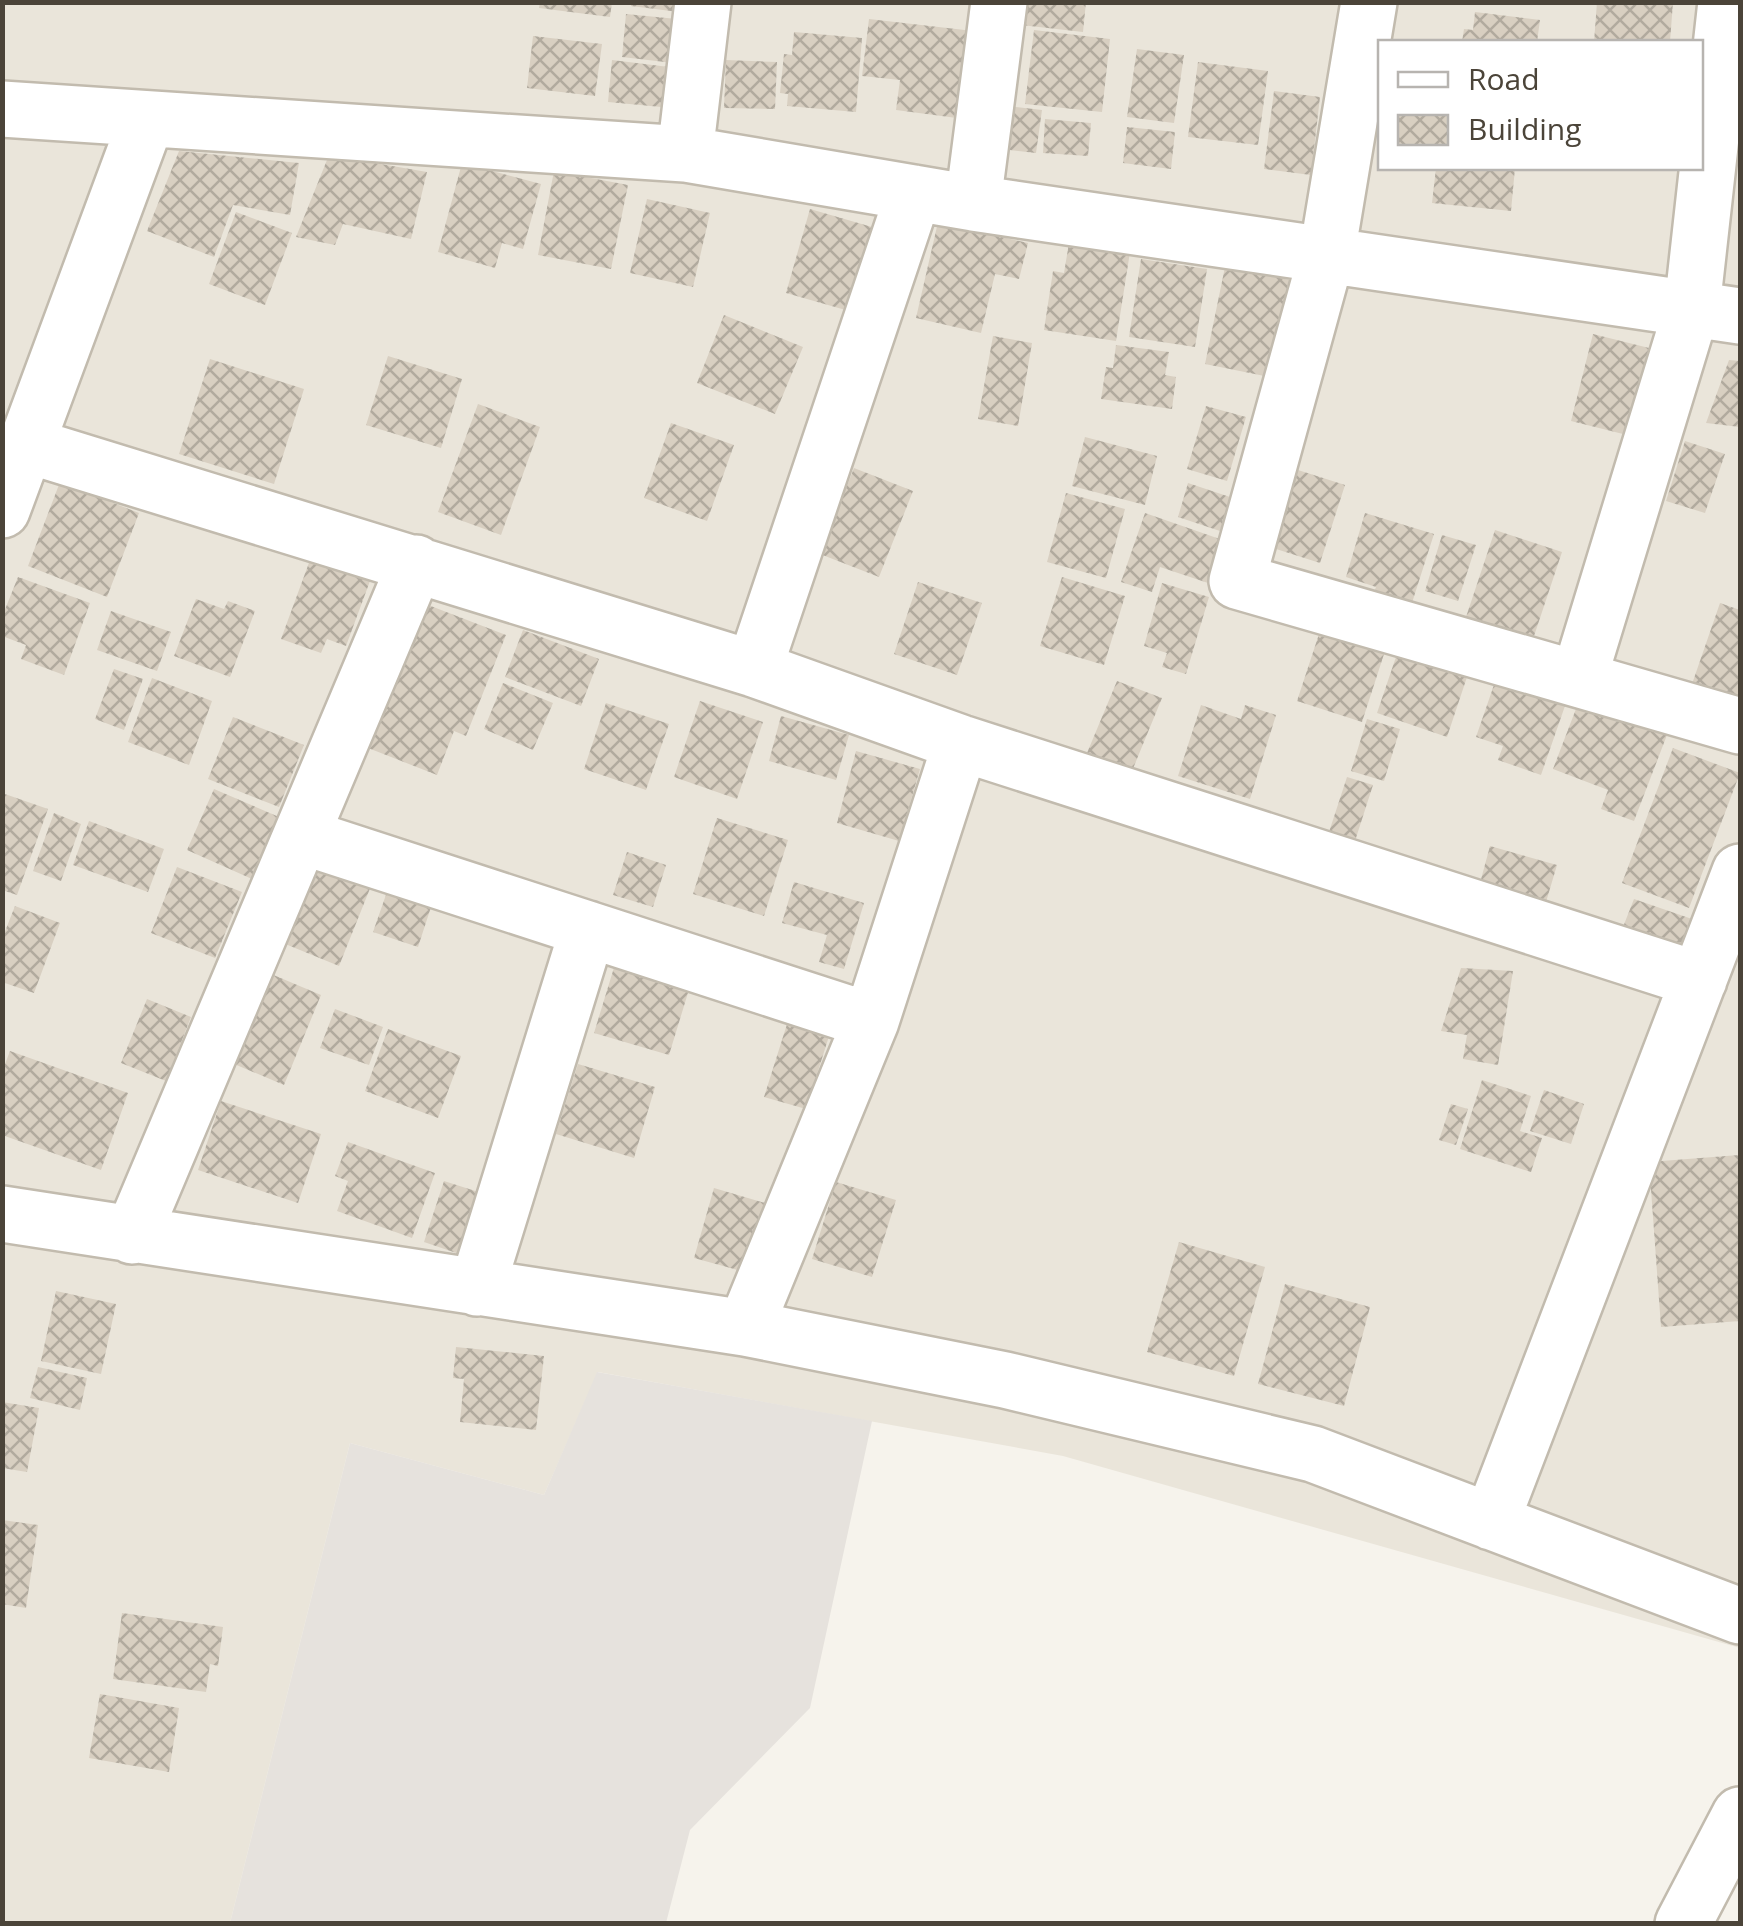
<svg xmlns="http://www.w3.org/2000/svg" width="1743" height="1926" viewBox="0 0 1743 1926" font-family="'Open Sans',sans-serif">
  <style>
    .residential { fill: #eae5da; fill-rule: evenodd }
    .industrial { fill: #e6e2dd }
    .building { fill: url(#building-cross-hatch) }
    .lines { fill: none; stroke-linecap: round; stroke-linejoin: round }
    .minor-casing { stroke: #c2bbae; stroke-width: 60 }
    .minor { stroke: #fff; stroke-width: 55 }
  </style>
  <defs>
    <pattern id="building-cross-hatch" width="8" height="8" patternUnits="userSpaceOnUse" patternTransform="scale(2.5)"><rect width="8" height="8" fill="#d8cfc1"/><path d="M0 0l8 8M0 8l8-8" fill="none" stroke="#b1aa9e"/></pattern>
  </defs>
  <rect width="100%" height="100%" fill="#f6f3ec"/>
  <path class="residential" d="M3,3H1740V1648L1063,1456L598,1372L544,1495L350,1443L230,1923L3,1924ZM1380,42H1700V168H1380Z"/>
  <path class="industrial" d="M597,1372L872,1421L810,1708L690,1830L666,1923H230L350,1443L544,1495Z"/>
  <path class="building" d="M540,2H612L610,17L539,8Z
    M631,2H689L687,13L631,6Z
    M1023,2H1086L1083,32L1021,25Z
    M1597,2H1673L1670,42H1594Z
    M1475,12L1540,20L1537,42H1462L1464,29L1473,30Z
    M626,14L687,20L682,64L622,57Z
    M869,19L982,32L972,120L896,110L900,80L862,76Z
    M1034,30L1110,39L1102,112L1025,104Z
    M794,32L862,38L856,112L787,106L788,94L780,93L784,54L792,55Z
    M533,36L602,44L595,96L527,88Z
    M1137,49L1184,55L1174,123L1127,117Z
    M612,60L677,68L672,108L608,102Z
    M726,60L777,62L775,109L724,108Z
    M1198,62L1268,71L1258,145L1188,137Z
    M1274,91L1320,97L1311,175L1264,169Z
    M1007,106L1042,110L1036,153L1002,149Z
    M1045,119L1091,123L1088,156L1043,153Z
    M1127,127L1175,132L1171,169L1123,163Z
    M179,151L299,163L290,215L233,205L214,257L147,231Z
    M329,155L427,172L411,239L343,224L335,245L296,237Z
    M462,163L541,184L523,249L502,243L495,268L438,252Z
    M1436,168H1515L1511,211L1432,203Z
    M554,171L628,185L611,269L538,255Z
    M647,199L710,213L693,287L630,273Z
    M810,209L872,227L849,311L786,293Z
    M236,212L292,233L265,305L209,284Z
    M938,222L1028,243L1019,279L995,274L981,333L916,318Z
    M1069,243L1130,252L1116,341L1044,330L1053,271L1064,273Z
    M1141,259L1207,269L1195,347L1129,337Z
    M1225,267L1304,283L1284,380L1205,364Z
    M724,315L803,347L775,414L697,383Z
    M1593,334L1657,350L1635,437L1571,421Z
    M993,336L1032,343L1018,426L978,419Z
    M1116,345L1169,352L1165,375L1176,377L1172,409L1101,399L1106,367L1113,368Z
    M388,356L462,379L441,448L366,425Z
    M210,359L304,389L274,484L179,454Z
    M1729,360L1740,361V427L1706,423Z
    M478,404L540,427L501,535L438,512Z
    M1206,406L1246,417L1227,481L1187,469Z
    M671,423L734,445L707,521L644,498Z
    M1085,437L1157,456L1145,505L1072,486Z
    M1685,441L1725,454L1705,513L1666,501Z
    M854,468L913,491L879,577L820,554Z
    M1298,470L1345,485L1320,563L1273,548Z
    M60,482L139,513L107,597L28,566Z
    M1188,483L1230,497L1220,531L1178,517Z
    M1066,493L1125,509L1106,578L1047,562Z
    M1145,513L1237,545L1223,588L1160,567L1152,592L1121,582Z
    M1365,513L1434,534L1410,609L1372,598L1376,587L1346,577Z
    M1495,530L1562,552L1533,639L1466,617Z
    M1442,535L1476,545L1458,601L1425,591Z
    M310,560L370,581L346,646L327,639L321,653L281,639Z
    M18,577L90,603L64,675L21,659L26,645L2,636V617Z
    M1062,577L1125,596L1104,665L1040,646Z
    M918,582L982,603L957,675L894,654Z
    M1162,583L1209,597L1186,674L1162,667L1167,653L1144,646Z
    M410,598L506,635L466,736L454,731L437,775L363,746Z
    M196,599L224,609L228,601L255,611L230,677L174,656Z
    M1720,603L1740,610V701L1692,684Z
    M111,611L171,632L157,671L97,650Z
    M523,630L599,659L581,706L505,677Z
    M1320,631L1385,651L1362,722L1297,701Z
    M1398,651L1468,674L1447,737L1377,713Z
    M114,669L143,679L124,730L95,719Z
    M152,678L212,701L189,765L128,742Z
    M1496,679L1566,703L1541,775L1498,760L1503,746L1476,737Z
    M1117,681L1162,698L1132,771L1087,753Z
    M503,683L553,703L533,750L484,729Z
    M700,701L763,722L737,799L674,777Z
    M1579,701L1667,735L1634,821L1601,809L1608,790L1553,769Z
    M606,703L669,724L646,790L584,769Z
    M1201,705L1241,719L1245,705L1276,715L1250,799L1178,776Z
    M781,716L849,735L836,780L769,761Z
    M233,717L304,745L279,807L208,779Z
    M1367,719L1400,729L1384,781L1351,771Z
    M1673,748L1740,773L1689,908L1622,883Z
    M856,751L920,769L899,841L837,823Z
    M1347,777L1373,785L1355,841L1329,832Z
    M214,789L279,817L252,879L187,850Z
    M2,793L48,809L17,895L2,890Z
    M54,813L81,824L61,881L33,871Z
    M717,818L788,840L764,916L693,894Z
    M89,821L164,849L148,892L73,865Z
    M1490,846L1557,865L1546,902L1480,883Z
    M627,852L666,865L653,907L613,895Z
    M310,861L371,886L339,966L278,941Z
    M177,867L242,892L215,958L151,933Z
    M794,882L864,903L844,969L819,962L827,935L782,923Z
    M388,889L432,904L418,947L373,932Z
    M1634,899L1692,919L1681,949L1623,927Z
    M15,906L60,923L34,993L2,982V939Z
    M616,961L691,983L669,1055L594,1033Z
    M1461,968L1513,971L1498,1065L1463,1059L1467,1035L1441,1031Z
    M264,971L321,995L284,1085L227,1061Z
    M147,999L191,1017L166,1081L121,1063Z
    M335,1009L383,1027L369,1065L320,1048Z
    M788,1021L830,1033L806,1109L764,1097Z
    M388,1029L461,1056L438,1118L365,1091Z
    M10,1051L128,1093L101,1170L2,1135V1072Z
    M578,1064L655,1087L634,1158L556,1134Z
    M1482,1080L1531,1096L1520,1131L1542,1138L1531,1172L1460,1149Z
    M1544,1090L1584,1104L1571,1144L1530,1131Z
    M221,1101L321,1134L298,1203L198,1170Z
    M1451,1104L1468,1109L1456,1145L1439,1140Z
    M348,1142L435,1173L412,1238L337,1211L348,1181L335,1176Z
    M1739,1155L1740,1321L1661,1327L1649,1162Z
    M444,1181L491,1196L471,1258L424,1242Z
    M836,1182L896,1200L872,1277L812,1259Z
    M714,1188L765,1203L745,1272L694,1258Z
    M1179,1242L1265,1267L1234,1376L1147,1352Z
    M1285,1284L1370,1307L1344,1406L1258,1384Z
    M56,1291L116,1304L101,1374L41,1361Z
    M456,1347L544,1356L536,1430L460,1422L464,1379L453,1378Z
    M38,1367L87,1378L80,1410L30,1398Z
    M2,1402L39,1408L27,1472L2,1468Z
    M2,1520L38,1525L26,1608L2,1604Z
    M122,1613L223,1627L218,1666L210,1664L206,1692L113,1679Z
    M100,1694L179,1708L169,1772L89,1758Z"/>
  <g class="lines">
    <defs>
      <path id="minor" d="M1369,2L1327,254L1237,581L1740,726
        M2,109L685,154L973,203L1740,316
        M685,154L703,2
        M973,203L999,2
        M27,445L754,669L961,743L1699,980
        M2,510L147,119
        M754,669L914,193
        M1579,678L1692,308L1726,2
        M301,836L871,1021
        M2,1214L745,1328L1005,1380L1313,1454L1740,1616
        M132,1236L416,563
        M477,1288L588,929
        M745,1328L871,1021L961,743
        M1491,1522L1740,872
        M1683,1924L1740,1815"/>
    </defs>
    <use href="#minor" class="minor-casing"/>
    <use href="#minor" class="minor"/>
  </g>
  <rect width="1743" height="1926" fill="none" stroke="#4b4439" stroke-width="10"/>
  <rect x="1378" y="40" width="325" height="130" fill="#ffffff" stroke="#b7b4b0" stroke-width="2.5"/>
  <rect x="1398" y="72" width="50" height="15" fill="#ffffff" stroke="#b7b4b0" stroke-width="2.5"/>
  <text x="1468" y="90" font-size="30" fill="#4b4439">Road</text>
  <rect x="1398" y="115" width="50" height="30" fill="url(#building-cross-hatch)" stroke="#b7b4b0" stroke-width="2.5"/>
  <text x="1468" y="140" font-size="30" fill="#4b4439">Building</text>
</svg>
